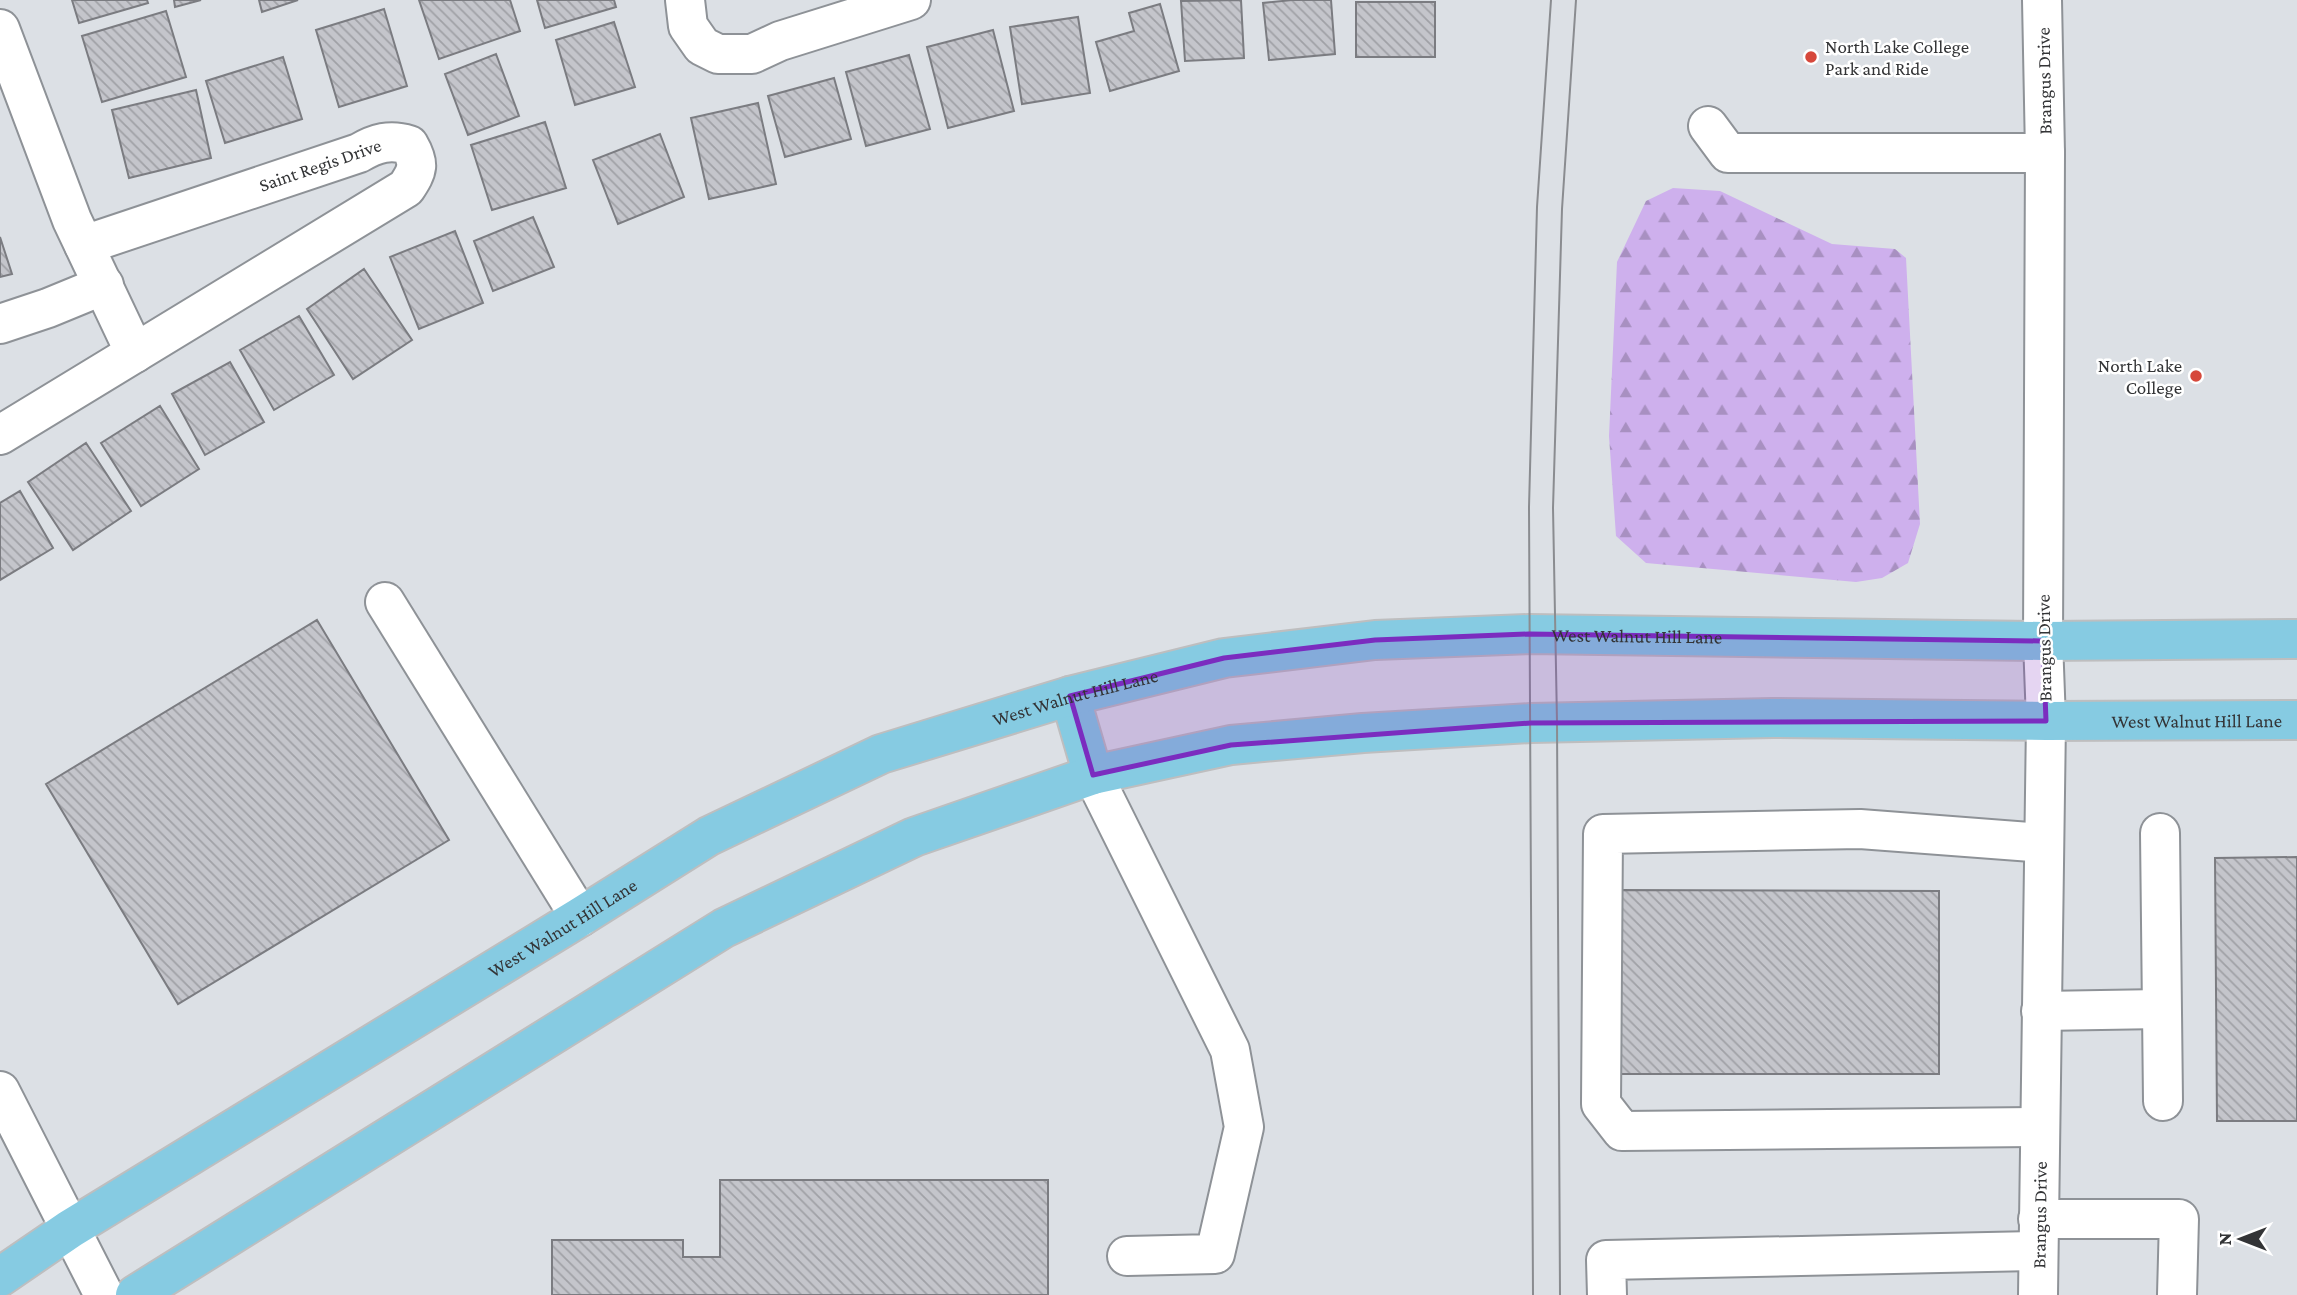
<svg xmlns="http://www.w3.org/2000/svg" width="2297" height="1295" viewBox="0 0 2297 1295" font-family="'Crimson Pro',serif">
  <style>
    .forest { fill: url(#forest-firs) }
    .building { fill: url(#building-back-hatch); stroke: #7b7c81; stroke-width: 2 }
    .lines { fill: none; stroke-linecap: round; stroke-linejoin: round }
    .minor-casing { stroke: #8e9297; stroke-width: 42 }
    .major-casing { stroke: #bebebf; stroke-width: 42 }
    .minor { stroke: #fff; stroke-width: 38 }
    .major { stroke: #86cbe2; stroke-width: 38 }
    .tram { stroke: #8a8c90; stroke-width: 2 }
    .marked { fill: #7b2cbf; fill-opacity: 0.2; stroke: #7b2cbf; stroke-width: 5; stroke-linejoin: round }
    .poi-dot { fill: #d6483b; stroke: #fff; stroke-width: 2.5 }
    .labels { text-anchor: middle; dominant-baseline: central; stroke-width: 5; stroke-linejoin: round; paint-order: stroke }
    .poi-label { font-size: 19px; fill: #333436; stroke: #fff; text-anchor: start }
    .street-label { font-size: 19px; fill: #333436; stroke: #fff }
  </style>
  <defs>
    <pattern id="forest-firs" width="22" height="20" patternUnits="userSpaceOnUse" patternTransform="scale(1.75)"><rect width="22" height="20" fill="#ceb0ed"/><path d="M5 1l3.5 6h-7zM16 11l3.5 6h-7z" fill="#a890c1"/></pattern>
    <pattern id="building-back-hatch" width="6" height="6" patternUnits="userSpaceOnUse" patternTransform="scale(1.75)"><rect width="6" height="6" fill="#c4c5cb"/><path d="M-1 5l2 2M0 0l6 6M5-1l2 2" fill="none" stroke="#a0a1a6"/></pattern>
  </defs>
  <rect width="100%" height="100%" fill="#dce0e5"/>
  <path class="forest" d="M1673,188L1720,191L1832,244L1895,249L1906,258L1920,524L1908,563L1882,578L1856,582L1646,563L1616,536L1609,436L1617,262L1646,201Z"/>
  <path class="building" d="M72,0H147L148,3L79,23Z
    M174,0H201L175,7Z
    M259,0H298L262,12Z
    M419,0H510L520,31L439,59Z
    M537,0H614L616,7L545,28Z
    M1241,0L1244,58L1185,61L1181,1Z
    M1292,0H1331L1335,54L1269,60L1263,3Z
    M1356,2H1435V57H1356Z
    M1160,4L1179,71L1110,91L1096,42L1134,31L1129,13Z
    M384,9L407,86L339,107L316,30Z
    M166,11L186,77L102,102L82,36Z
    M1078,17L1090,93L1022,104L1010,27Z
    M614,22L635,87L575,105L556,40Z
    M993,30L1014,111L948,128L927,47Z
    M496,54L519,116L468,135L445,74Z
    M909,55L930,129L866,146L846,72Z
    M283,57L302,119L225,143L206,81Z
    M834,78L851,139L785,157L768,96Z
    M196,90L211,158L129,178L112,110Z
    M758,103L776,184L709,199L691,118Z
    M545,122L566,188L492,210L471,145Z
    M660,134L684,197L618,224L593,160Z
    M533,217L554,267L493,291L474,241Z
    M455,231L483,303L419,329L390,257Z
    M0,237L12,274L0,277Z
    M364,269L412,340L353,379L307,309Z
    M299,316L334,375L274,410L240,350Z
    M230,362L264,422L205,455L172,394Z
    M160,406L199,469L141,506L101,443Z
    M86,443L131,511L73,550L28,482Z
    M20,491L53,548L0,580V503Z
    M317,620L449,840L178,1004L46,784Z
    M2297,857V1121H2217L2215,858Z
    M1615,890L1939,891V1074H1615Z
    M720,1180H1048V1295H552V1240H683V1257H720Z"/>
  <g class="lines">
    <defs>
      <g id="minor">
        <path d="M685,0L688,26L702,46L718,54H752L780,41L911,0"/>
        <path d="M0,29L72,220L135,353"/>
        <path d="M1708,126L1728,153H2045"/>
        <path d="M0,324L48,308L104,285"/>
        <path d="M0,435L406,188C418,170 420,164 409,145C390,139 376,143 359,153L84,245"/>
        <path d="M385,602L580,917"/>
        <path d="M1093,775L1230,1050L1244,1127L1215,1254L1127,1256"/>
        <path d="M2160,833L2163,1101"/>
        <path d="M2041,1011L2161,1009"/>
        <path d="M0,1091L104,1295"/>
        <path d="M2040,1127L1622,1131L1601,1104L1603,834L1860,829L2044,843"/>
        <path d="M2038,1219H2179L2177,1295"/>
        <path d="M1607,1295L1606,1260L2038,1251"/>
        <path id="s1" d="M2038,1295L2046,721L2043,641L2045,153L2042,0"/>
      </g>
      <g id="major">
        <path d="M1070,696L1093,775"/>
        <path id="s2" d="M0,1277L70,1229L580,917L709,836L881,754L1070,696L1224,658L1375,640L1529,634L2043,641L2297,639"/>
        <path id="s3" d="M135,1295L724,928L914,837L1093,775L1231,745L1363,733L1531,723L1773,718L2046,721L2297,720"/>
      </g>
    </defs>
    <use href="#minor" class="minor-casing"/>
    <use href="#major" class="major-casing"/>
    <use href="#minor" class="minor"/>
    <use href="#major" class="major"/>
    <path class="tram" d="M1533,1295L1529,507L1537,207L1551,0
      M1560,1295L1557,722L1553,508L1562,209L1576,0"/>
  </g>
  <path class="marked" d="M1529,634L2043,641L2046,721L1531,723L1231,745L1093,775L1070,696L1224,658L1375,640Z"/>
  <g class="poi-dot">
    <circle cx="1811" cy="57" r="7"/>
    <circle cx="2196" cy="376" r="7"/>
  </g>
  <g class="labels">
    <g class="poi-label">
      <text x="1825" y="46">North Lake College<tspan x="1825" dy="22">Park and Ride</tspan></text>
      <text x="2182" y="365" text-anchor="end">North Lake<tspan x="2182" dy="22">College</tspan></text>
    </g>
    <g class="street-label">
      <text transform="translate(2044 81) rotate(-91)">Brangus Drive</text>
      <text transform="translate(320 165) rotate(-19)">Saint Regis Drive</text>
      <text stroke="none"><textPath href="#s2" startOffset="1796">West Walnut Hill Lane</textPath></text>
      <text transform="translate(2044 648) rotate(-91)">Brangus Drive</text>
      <text stroke="none"><textPath href="#s2" startOffset="1228">West Walnut Hill Lane</textPath></text>
      <text stroke="none"><textPath href="#s3" startOffset="2202">West Walnut Hill Lane</textPath></text>
      <text stroke="none"><textPath href="#s2" startOffset="662">West Walnut Hill Lane</textPath></text>
      <text stroke="none"><textPath href="#s1" startOffset="80">Brangus Drive</textPath></text>
    </g>
  </g>
  <g transform="translate(2241 1239) rotate(270)" stroke="#ffffff" stroke-width="5" paint-order="stroke">
  <path d="M0-5L12 26L0 18L-12 26Z" fill="#333436"/>
  <text y="-10" font-size="19" font-weight="bold" text-anchor="middle" fill="#333436">N</text>
  </g>
</svg>
